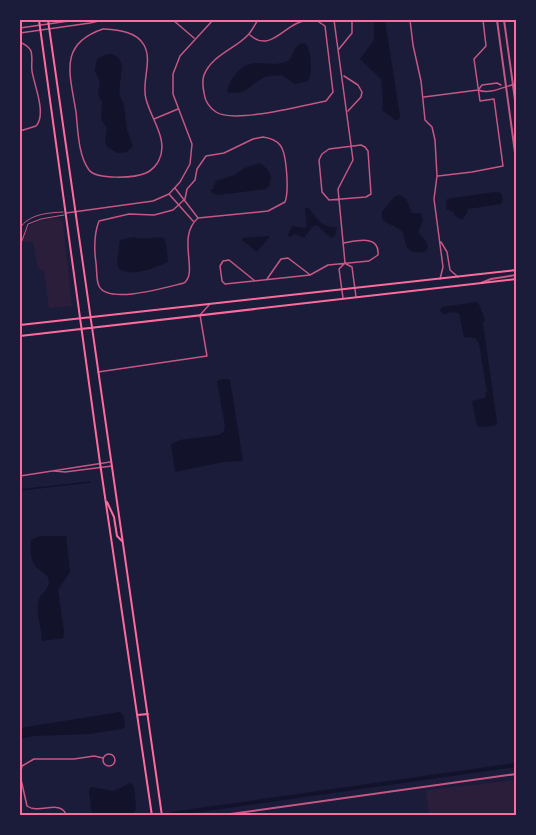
<svg xmlns="http://www.w3.org/2000/svg" width="536" height="835" viewBox="0 0 536 835" font-family="'Asap Condensed',sans-serif">
  <style>
    .green { fill: #2a1e3b }
    .water { fill: #12122b }
    .lines { fill: none; stroke-linecap: round; stroke-linejoin: round }
    .stream { stroke: #12122b; stroke-width: 1.5 }
    .canal { stroke: #12122b; stroke-width: 4 }
    .service { stroke: #c65784; stroke-width: 1 }
    .minor { stroke: #c65784; stroke-width: 1.5 }
    .tertiary { stroke: #c65784; stroke-width: 2 }
    .primary { stroke: #ff6b9d; stroke-width: 2 }
    .neatline { fill: none; stroke: #ff6b9d; stroke-width: 2 }
  </style>
  <rect width="100%" height="100%" fill="#1b1b3a"/>
  <path class="green" d="M58,218L63,222L72,306L49,308L44,272L38,268L33,242H25L23,239C27,220 41,220 58,218Z
    M516,780V815H429L426,790Z"/>
  <path class="water" d="M374,20H385L400,117L398,120H395L382,110C384,105 382,85 381,79L360,59L374,40Z
    M302,43L306,44C311,50 313,74 308,81L295,84L282,75C276,76 268,75 263,78C248,86 247,96 227,92C229,85 230,81 235,75C252,53 268,70 288,61C295,57 291,48 302,43Z
    M107,54H112L119,58L122,65L119,94L124,105L127,130L133,146L127,152L118,153L108,148L105,143L107,128L101,119L102,102L98,94L100,82L95,71L97,59Z
    M260,163L268,170L271,178L269,186L265,189L217,195L212,193L210,189H213L216,181L234,175L245,168Z
    M494,192L501,193L503,199L501,204L468,209L467,213L462,220L455,216L454,212L446,209L447,199Z
    M400,195L406,199L412,213H421L423,221L418,232L426,241L428,247L425,252C398,255 410,236 399,229C394,225 387,224 382,219V212L395,196Z
    M307,207C318,217 319,228 337,227L335,236L331,238L317,225L312,227L304,238L295,234L290,237L288,235L292,226L305,228L307,226L305,209Z
    M270,236L257,252L242,240V238Z
    M134,237C142,241 154,236 164,238L166,244L168,262C155,268 132,277 119,269L117,264L120,240Z
    M478,302L485,320L483,323L497,423L494,426L479,427L477,426L472,401L485,398L487,391L479,343L475,338L464,337L459,313L451,312L444,314L440,311L442,307Z
    M223,379L230,380L243,461L223,462L175,472L171,444L180,440L219,435L224,431L225,426L217,381Z
    M40,536H66L70,572L58,590L64,632L63,638L42,641C42,629 36,615 38,603C39,594 49,590 49,582C49,573 38,571 34,564C31,559 30,547 31,540Z
    M120,712L124,717L125,727L121,729L89,734L33,736L20,739V728Z
    M130,783L134,786L136,808L133,815H92L89,792L91,787L114,791Z"/>
  <g class="lines">
    <path class="stream" d="M20,490L90,482"/>
    <path class="canal" d="M172,814L516,765"/>
    <path class="service" d="M20,228C29,214 47,213 63,212
      M20,265V246L28,224L41,219L64,215"/>
    <path class="minor" d="M173,20L194,38
      M258,20C255,24 252,31 248,35C235,49 212,55 204,75C202,81 203,88 204,93C205,101 210,108 216,112C234,124 304,105 326,101L333,92L325,26L316,20
      M334,20L353,160L338,189L345,263L339,269L343,298
      M410,20L413,45L421,81L425,120L432,127L435,140L437,176L434,199L443,267L440,279
      M20,28L76,20
      M103,29C117,30 136,31 144,45C153,61 141,82 146,99C151,119 169,140 159,160C157,165 151,171 146,173C135,178 97,180 89,170C78,155 78,130 76,112C70,74 58,44 103,29Z
      M20,33L90,23L103,20
      M250,35C271,54 284,23 307,20
      M20,42C24,44 29,46 31,51C33,57 31,65 32,71C34,85 47,114 36,126L20,131
      M339,49L352,33V20
      M344,76L358,85L362,92L361,97L348,111
      M479,89L482,85L497,83L501,85
      M424,97L478,90C491,95 504,86 516,84
      M154,119L178,109
      M263,137C270,138 276,140 280,145C287,153 289,192 285,202L268,211L198,218C176,237 199,272 184,283C167,287 108,305 99,286C96,280 97,270 96,263C94,249 94,234 99,221L129,214L154,215L173,210L185,199L187,189L195,180L197,169L206,156L224,153L253,139Z
      M361,145L365,147L368,151L371,194L366,197L329,200L322,192L319,160L322,154L329,149Z
      M438,176L472,172L503,166L494,99L480,101L474,59L486,46L483,20
      M175,188L198,218
      M169,194L193,221
      M66,213L153,201L169,194L180,182L190,164L192,144L173,94V74L180,56L213,20
      M441,242L447,252L450,270L458,277
      M346,264L352,267L356,297
      M267,279L281,259L288,258L309,274
      M255,281L229,260L223,261L220,266L222,281L225,284L310,275L328,265L369,261L378,255C380,234 356,241 343,243
      M98,372L207,356L200,315L209,305
      M54,471L65,472L112,466
      M20,476L110,462
      M103 760a6 6 0 1 1 12 0a6 6 0 1 1-12 0Z
      M67,816C60,798 40,815 27,806L20,775L22,766L34,759H74L94,756L103,758"/>
    <path class="tertiary" d="M497,20L516,160
      M504,20L516,107
      M481,283L491,279L516,275
      M216,816L516,774"/>
    <path class="primary" d="M39,20L100,463L152,816
      M48,20L162,816
      M20,325L516,270
      M20,336L516,279
      M107,502L114,517L117,536L122,541
      M137,715L148,714"/>
  </g>
  <rect width="536" height="835" fill="none" stroke="#1b1b3a" stroke-width="42"/>
  <rect x="21" y="21" width="494" height="793" class="neatline"/>
</svg>
